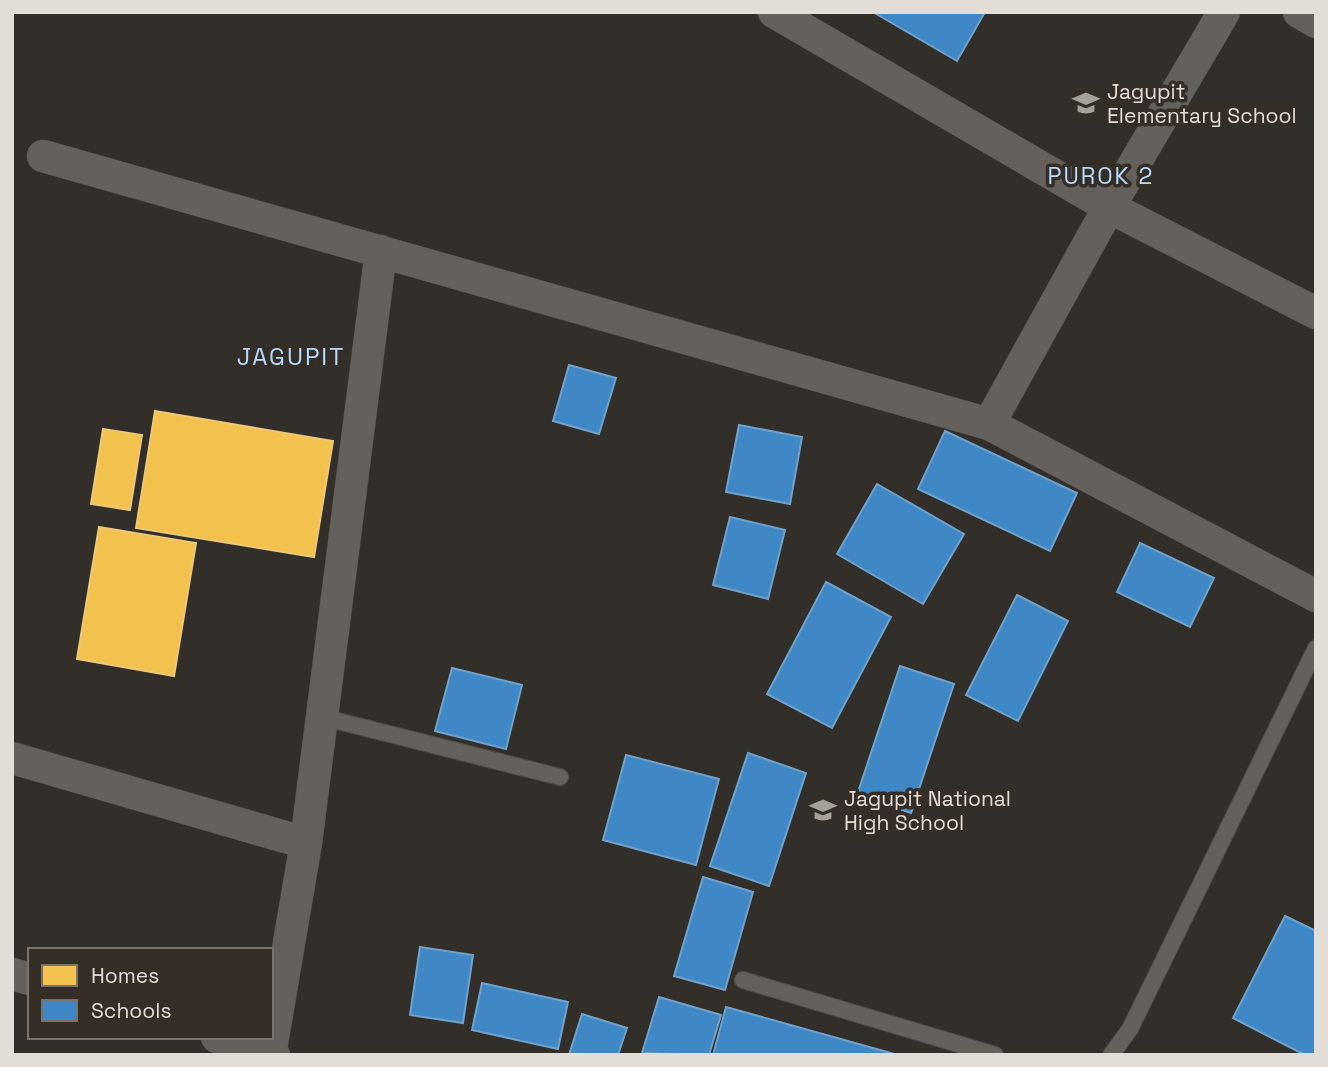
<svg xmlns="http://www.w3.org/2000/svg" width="1328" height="1067" viewBox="0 0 1328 1067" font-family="'Space Grotesk',sans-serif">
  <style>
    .homes { fill: #f2c14e; stroke: #edc977; stroke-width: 2 }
    .schools { fill: #3f88c5; stroke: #70a2ca; stroke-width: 2 }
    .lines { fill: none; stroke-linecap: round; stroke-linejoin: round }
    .lane-casing { stroke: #4e4a47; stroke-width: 18 }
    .street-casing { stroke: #4e4a47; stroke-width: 33 }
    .lane { stroke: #64615d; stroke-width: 16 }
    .street { stroke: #64615d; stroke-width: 32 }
    .labels { text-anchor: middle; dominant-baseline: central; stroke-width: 7; stroke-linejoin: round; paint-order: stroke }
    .poi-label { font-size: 21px; fill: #e2ddd7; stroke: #352e26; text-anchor: start }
    .neighbourhood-label { font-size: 23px; letter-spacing: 2px; fill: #b7dafc; stroke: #352e26 }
    .quarter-label { font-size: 24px; letter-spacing: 2px; fill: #b7dafc; stroke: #352e26 }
  </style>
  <rect width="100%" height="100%" fill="#322e2a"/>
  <path class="homes" d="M155,411L333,441L314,557L136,528Z
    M103,429L142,435L130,510L91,504Z
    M99,527L196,543L174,676L77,659Z"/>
  <path class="schools" d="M873,12H985L957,61Z
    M569,365L616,378L599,434L553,421Z
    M739,425L802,437L790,504L726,492Z
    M945,431L1077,493L1050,551L918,489Z
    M877,484L964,534L923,604L837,554Z
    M730,517L785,530L768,599L713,585Z
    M1140,543L1214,578L1190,627L1117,592Z
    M826,582L891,617L832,728L767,694Z
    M1017,595L1068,621L1018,721L966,695Z
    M900,666L954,684L911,813L857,795Z
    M452,668L522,685L506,749L435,731Z
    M748,753L806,773L769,886L710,866Z
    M626,755L719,779L696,865L603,840Z
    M703,877L753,892L725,990L674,976Z
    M1285,916L1316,931V1055H1305L1233,1018Z
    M420,947L473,955L463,1023L410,1015Z
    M482,983L568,1002L558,1049L472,1030Z
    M659,997L721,1015L709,1055L642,1053Z
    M726,1007L898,1055H713Z
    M582,1014L627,1028L618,1055H569Z"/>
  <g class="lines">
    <defs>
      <path id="lane" d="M322,717L560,777
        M743,980L995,1055
        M1111,1055L1130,1029L1316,648"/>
      <path id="street" d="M774,12L1109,207L1316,313
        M1299,12L1316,22
        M43,156L989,424L1316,596
        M989,424L1109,207L1224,12
        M12,758L306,843
        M12,974L30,979
        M217,1037L274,1055
        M270,1055L306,843L381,251"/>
    </defs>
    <use href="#lane" class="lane-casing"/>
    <use href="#street" class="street-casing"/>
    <use href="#lane" class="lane"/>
    <use href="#street" class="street"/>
  </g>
  <defs>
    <symbol id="school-bare" viewBox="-9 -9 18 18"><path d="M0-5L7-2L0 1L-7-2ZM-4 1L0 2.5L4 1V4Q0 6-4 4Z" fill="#a4a09a" stroke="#352e26" stroke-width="2.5" paint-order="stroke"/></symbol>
  </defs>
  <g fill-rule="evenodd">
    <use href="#school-bare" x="1067" y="84" width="38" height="38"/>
    <use href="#school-bare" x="804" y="791" width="38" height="38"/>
  </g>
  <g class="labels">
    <g class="poi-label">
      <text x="1107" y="91">Jagupit<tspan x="1107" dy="24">Elementary School</tspan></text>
      <text x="844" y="798">Jagupit National<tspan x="844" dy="24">High School</tspan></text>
    </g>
    <g class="neighbourhood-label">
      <text x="1101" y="176">PUROK 2</text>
    </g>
    <g class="quarter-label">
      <text x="291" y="356">JAGUPIT</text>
    </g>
  </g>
  <rect width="1328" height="1067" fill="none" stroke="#e2ddd7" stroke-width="28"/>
  <rect x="28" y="948" width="245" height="91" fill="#352e26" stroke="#7a746d" stroke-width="2"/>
  <rect x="42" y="965" width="35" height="21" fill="#f2c14e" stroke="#7a746d" stroke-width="2"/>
  <text x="91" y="983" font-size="21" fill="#e2ddd7">Homes</text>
  <rect x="42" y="1000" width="35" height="21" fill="#3f88c5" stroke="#7a746d" stroke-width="2"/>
  <text x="91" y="1018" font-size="21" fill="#e2ddd7">Schools</text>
</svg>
